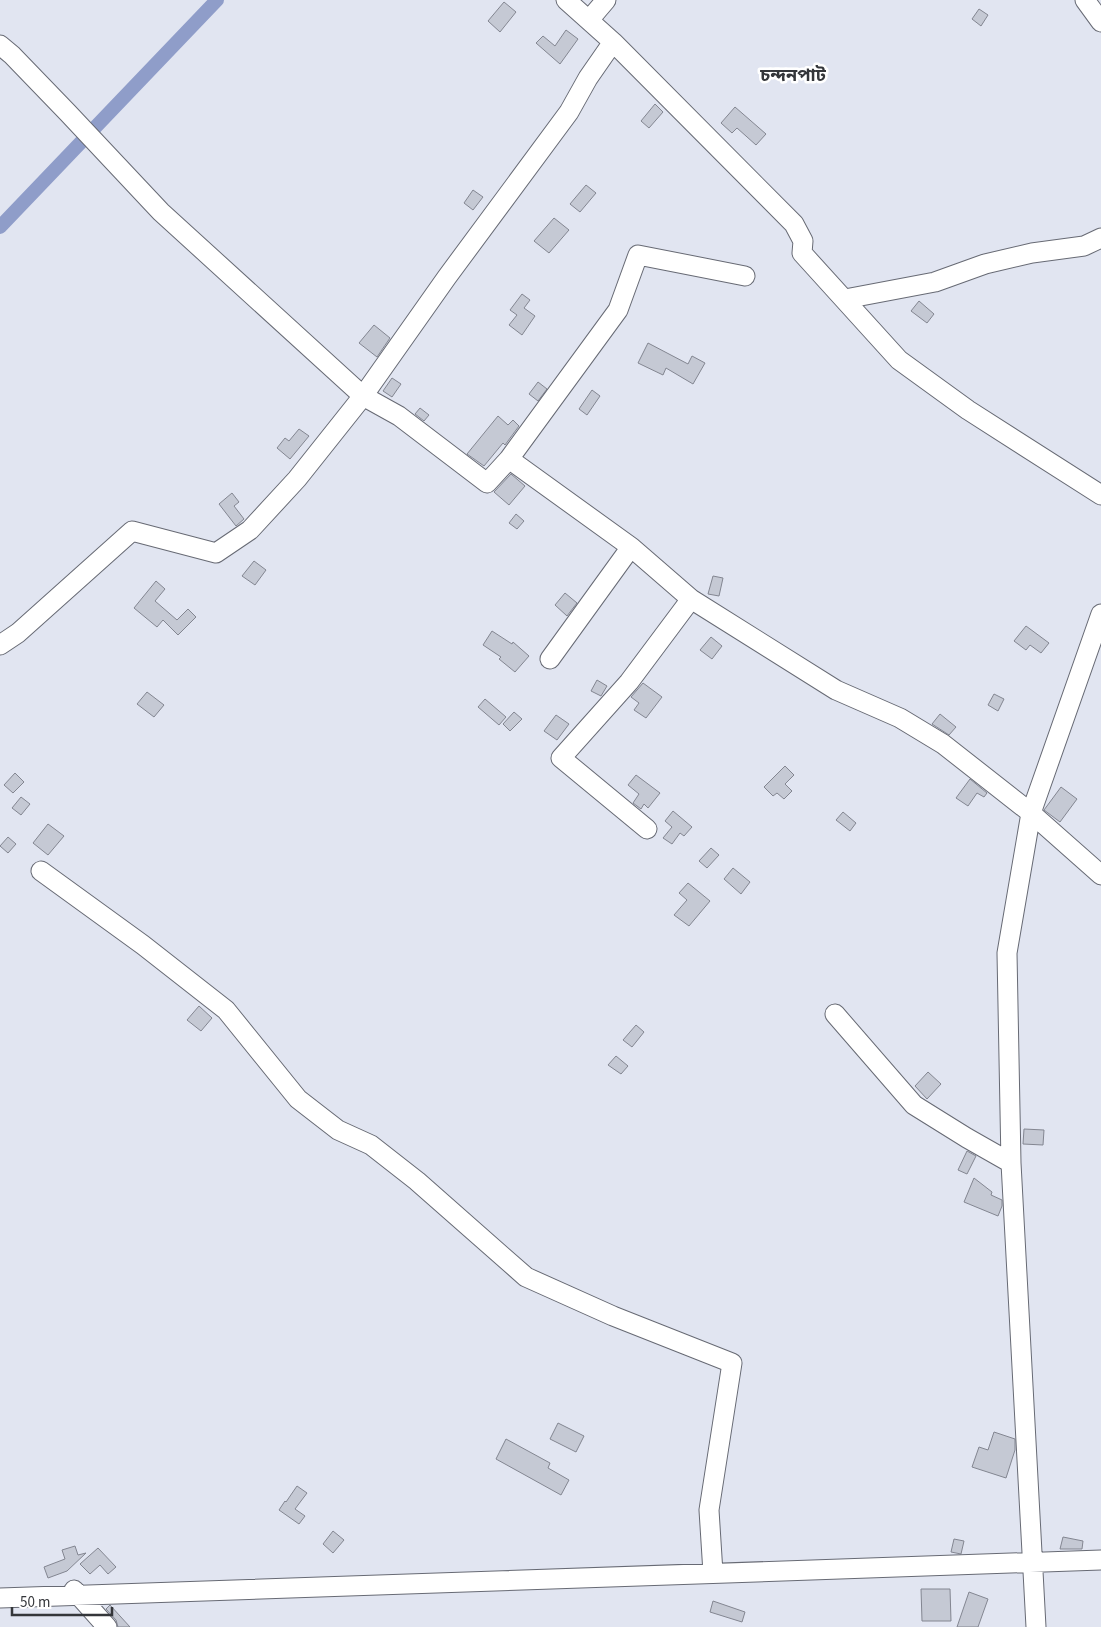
<svg xmlns="http://www.w3.org/2000/svg" width="1101" height="1627" viewBox="0 0 1101 1627" font-family="'Source Sans 3','Noto Sans Bengali',sans-serif">
  <style>
    .lines { fill: none; stroke-linecap: round; stroke-linejoin: round }
    .canal { stroke: #8f9dc9; stroke-width: 14 }
    .building { fill: #c5c9d4; stroke: #838691 }
    .minor-casing { stroke: #676a74; stroke-width: 21 }
    .minor { stroke: #fff; stroke-width: 19 }
    .labels { text-anchor: middle; dominant-baseline: central; stroke-width: 5; stroke-linejoin: round; paint-order: stroke }
    .quarter-label { font-size: 18px; font-weight: bold; fill: #34363a; stroke: #fff }
  </style>
  <rect width="100%" height="100%" fill="#e1e5f1"/>
  <g class="lines">
    <path class="canal" d="M0,227L217,0"/>
  </g>
  <path class="building" d="M504,2L516,12L500,32L488,21Z
    M979,9L988,15L981,26L972,19Z
    M566,30L578,39L560,64L536,43L543,36L555,46Z
    M655,104L663,112L649,128L641,121Z
    M735,107L766,134L756,145L737,128L732,133L721,123Z
    M586,185L596,193L580,212L570,204Z
    M473,190L483,197L473,210L464,203Z
    M554,218L569,230L549,253L534,241Z
    M522,294L530,300L524,308L535,316L522,335L509,325L517,315L510,310Z
    M919,301L934,314L927,323L911,311Z
    M374,325L390,338L377,357L359,343Z
    M648,343L688,364L692,356L705,363L693,384L666,368L663,375L638,363Z
    M392,378L401,384L392,397L383,391Z
    M538,382L547,389L538,401L529,394Z
    M592,390L600,396L587,415L579,409Z
    M420,408L429,415L424,421L415,414Z
    M498,416L508,425L513,420L519,426L505,445L503,443L484,466L467,454Z
    M299,429L309,436L290,459L277,448L285,438L289,441Z
    M511,474L525,486L509,505L494,492Z
    M232,493L239,502L234,506L244,519L236,526L219,504Z
    M516,514L524,521L517,529L509,523Z
    M254,561L266,570L255,585L242,576Z
    M713,576L723,578L719,596L708,594Z
    M156,581L165,589L155,601L177,620L188,609L196,617L178,635L163,620L157,627L134,608Z
    M565,593L577,603L567,616L555,605Z
    M1026,626L1049,643L1041,653L1030,645L1026,650L1014,641Z
    M492,631L512,644L513,642L529,656L515,672L499,659L501,657L483,645Z
    M711,637L722,646L712,659L700,650Z
    M597,680L607,686L601,696L591,691Z
    M643,683L662,697L646,718L634,710L639,703L631,697Z
    M147,692L164,705L154,717L137,704Z
    M994,694L1004,699L998,711L988,705Z
    M485,699L506,717L499,725L478,707Z
    M514,712L522,719L510,731L503,724Z
    M940,714L956,727L949,735L932,724Z
    M556,715L569,724L557,740L544,731Z
    M785,766L794,775L785,784L792,791L784,799L777,793L773,796L764,787Z
    M15,773L24,782L13,793L4,785Z
    M636,775L660,793L648,808L644,804L641,809L633,803L639,794L628,785Z
    M970,779L987,793L984,797L977,793L968,806L956,798Z
    M1061,787L1077,799L1060,822L1044,810Z
    M21,797L30,804L21,815L12,808Z
    M673,811L692,827L684,836L680,833L672,844L663,838L672,827L665,821Z
    M843,812L856,823L850,831L836,820Z
    M48,824L64,836L48,855L33,843Z
    M8,837L16,844L8,853L0,846Z
    M711,848L719,855L707,868L699,861Z
    M733,868L750,882L741,894L724,879Z
    M688,883L710,901L689,926L674,915L687,900L679,893Z
    M199,1006L212,1018L201,1031L187,1020Z
    M636,1025L644,1032L632,1047L623,1040Z
    M616,1056L628,1066L621,1074L608,1065Z
    M928,1072L941,1084L927,1099L915,1086Z
    M1024,1129L1044,1130L1043,1145L1023,1144Z
    M967,1151L976,1156L967,1174L958,1170Z
    M974,1178L992,1192L991,1195L1002,1200V1206L998,1216L964,1202Z
    M558,1423L584,1436L576,1452L550,1439Z
    M994,1432L1015,1439V1450L1006,1478L972,1467L979,1447L988,1450Z
    M506,1439L550,1463L548,1468L569,1480L561,1495L496,1459Z
    M297,1486L307,1493L295,1509L305,1516L299,1524L279,1510L285,1501L286,1502Z
    M333,1531L344,1540L333,1553L323,1544Z
    M1063,1537L1083,1541L1082,1549H1060Z
    M954,1539L964,1541L961,1554L951,1552Z
    M75,1546L78,1555L86,1553L67,1571L48,1578L44,1567L65,1559L62,1550Z
    M98,1548L116,1567L108,1574L100,1565L90,1574L80,1564Z
    M921,1589H950L951,1621H922Z
    M969,1592L988,1599L978,1627H957Z
    M713,1601L745,1612L742,1622L710,1612Z
    M110,1605L130,1627H118L116,1620L106,1609Z"/>
  <g class="lines">
    <defs>
      <path id="minor" d="M566,0L613,42L794,224L803,241L802,253L899,360L968,410L1101,495
        M1085,0L1101,22
        M589,20L606,0
        M0,45L12,55L68,113L161,212L363,396L399,416L487,483L509,459L631,547L691,599L836,690L900,718L943,744L1031,813L1101,875
        M845,299L935,282L985,264L1032,253L1084,246L1101,238
        M509,459L618,310L638,255L745,276
        M0,645L18,633L132,531L216,553L250,530L297,479L363,396L447,277L569,112L588,78L613,42
        M550,659L631,547
        M647,829L561,758L629,682L691,599
        M41,871L143,945L226,1010L298,1099L338,1130L371,1145L417,1181L526,1277L613,1316L732,1363L709,1510L713,1573
        M835,1014L914,1105L967,1138L1011,1163
        M74,1590L107,1627
        M0,1598L1101,1560
        M1036,1627L1011,1163L1007,953L1031,813L1101,614"/>
    </defs>
    <use href="#minor" class="minor-casing"/>
    <use href="#minor" class="minor"/>
  </g>
  <g class="labels">
    <g class="quarter-label">
      <text x="793" y="75">চন্দনপাট</text>
    </g>
  </g>
  <path d="M12 1607v8h100v-8" fill="none" stroke="#34363a" stroke-width="2.5"/>
  <text x="20" y="1607" font-size="15" fill="#34363a" stroke="#ffffff" stroke-width="4" paint-order="stroke">50 m</text>
</svg>
